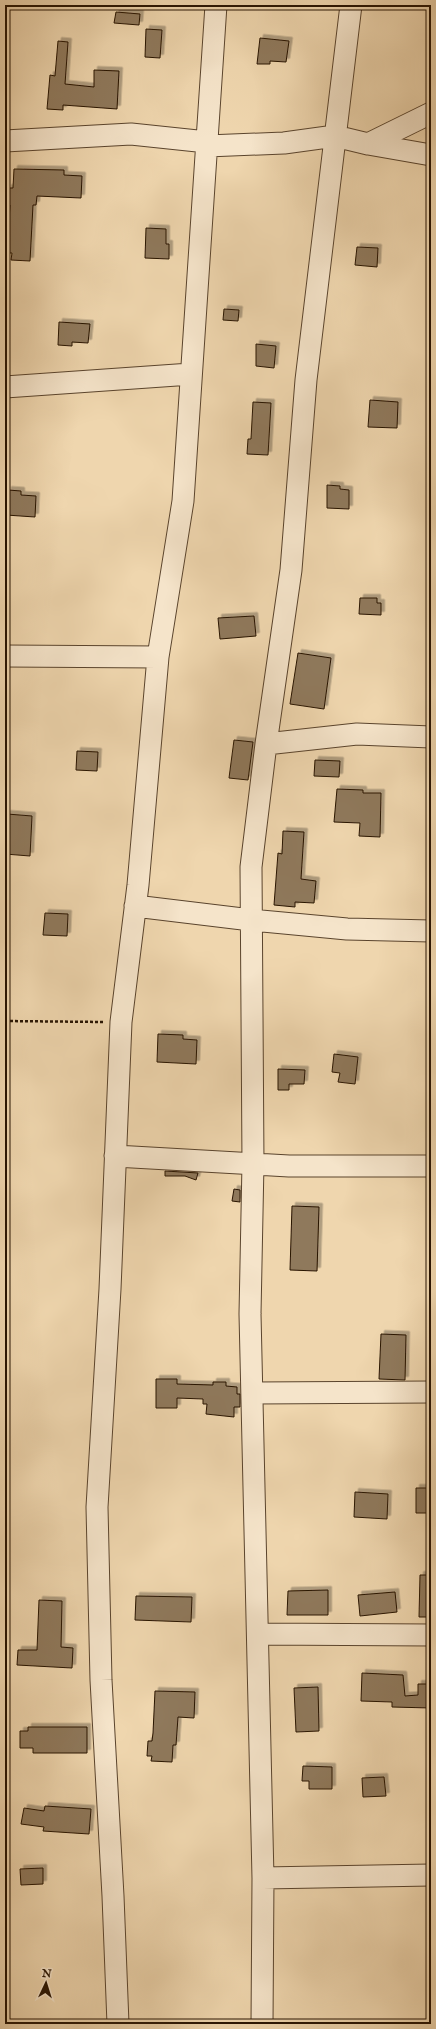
<svg xmlns="http://www.w3.org/2000/svg" width="436" height="2029" viewBox="0 0 436 2029" font-family="'IM FELL English',serif">
  <style>
    .building { fill: #8f795b; stroke: #281402; filter: url(#shadow) }
    .lines { fill: none; stroke-linecap: round; stroke-linejoin: round }
    .minor-casing { stroke: #5a442d; stroke-width: 23 }
    .path { stroke: #281402; stroke-width: 2.5; stroke-dasharray: 3 2; stroke-linecap: butt }
    .minor { stroke: #f5e4ca; stroke-width: 21 }
  </style>
  <defs>
    <filter id="shadow"><feDropShadow dx="3.5" dy="-3.5" stdDeviation="0" flood-color="#0004"/></filter>
  </defs>
  <rect width="100%" height="100%" fill="#efd6ae"/>
  <filter id="stains"><feTurbulence type="fractalNoise" baseFrequency=".005" numOctaves="4"/><feColorMatrix values="0 0 0 0 .2 0 0 0 0 .09 0 0 0 0 .02 0 0 0 .5 -.17"/></filter>
  <radialGradient id="worn" r=".72"><stop offset=".6" stop-color="#630" stop-opacity="0"/><stop offset="1" stop-color="#630" stop-opacity=".3"/></radialGradient>
  <path class="building" d="M116,12L140,14L139,25L114,23Z
    M146,29L162,30L160,58L145,57Z
    M260,38L289,41L286,62L270,61V64H257Z
    M58,41L68,42L65,84L94,87V70L119,71L117,109L63,105V110L47,109L50,75L55,76Z
    M14,169L64,170V175L82,176L81,198L37,196L36,205H33L30,261L11,260L12,253H7L10,205H7L8,188H13Z
    M146,228L166,229V244H169V259L145,258Z
    M357,247L378,248L377,267L355,265Z
    M224,309L239,310L238,321L223,320Z
    M59,322L90,324L88,343L72,342V346L58,345Z
    M256,344L276,346L274,368L256,366Z
    M370,400L398,402L397,428L368,427Z
    M253,402L271,403L268,455L247,454L248,439H251Z
    M327,485L340,486V489L349,490V509L327,508Z
    M8,490L21,491V495L36,496L35,517L6,515Z
    M360,598H377V603H381V615L359,614Z
    M254,616L256,636L220,639L218,618Z
    M298,653L331,658L324,709L290,704Z
    M234,740L253,742L248,780L229,778Z
    M77,751L98,752L97,771L76,770Z
    M315,760L340,761L339,777L314,776Z
    M337,789L363,790V793H381L380,837L359,836L360,823L334,822Z
    M7,814L32,816L30,856L5,854Z
    M283,831L304,832L301,879L316,881L314,903L295,902V907L274,905L278,853L282,854Z
    M45,913L68,914L67,936L43,935Z
    M158,1034L183,1035V1039L197,1040L196,1064L157,1062Z
    M334,1054L358,1057L355,1084L338,1082L340,1073L332,1072Z
    M278,1069L305,1070L304,1084H289V1090H278Z
    M165,1171L198,1173L196,1180L185,1176H165Z
    M234,1189L240,1190V1202L232,1201Z
    M292,1206L319,1207L317,1271L290,1270Z
    M381,1334L406,1335L405,1380L379,1379Z
    M156,1379H177V1384L213,1385V1382H226V1386L237,1387V1394H240V1407H234V1417L206,1414L207,1404H203V1399L177,1398V1408H156Z
    M416,1488H431V1513H416Z
    M355,1492L388,1494L387,1519L354,1517Z
    M420,1575H431V1617H419Z
    M328,1590V1615H287L288,1591Z
    M395,1592L397,1612L360,1616L358,1595Z
    M136,1596L192,1597L191,1622L135,1620Z
    M39,1600L62,1601L61,1647L73,1648L72,1668L17,1665L18,1650H37Z
    M362,1673L403,1675L405,1696L418,1695V1684H431V1708L392,1707V1702L361,1701Z
    M318,1687L319,1731L296,1732L294,1688Z
    M155,1691L195,1692L194,1718L178,1717L176,1745H173L172,1762L151,1761L152,1756H147L148,1741H152L153,1733Z
    M28,1727H87V1753H33V1748H20V1731H28Z
    M303,1766L332,1767V1789H309V1781H302Z
    M384,1777L386,1796L363,1797L362,1778Z
    M45,1806L91,1809L89,1834L43,1831L44,1827L21,1824L24,1808L44,1811Z
    M43,1868V1884L21,1885L20,1869Z"/>
  <g class="lines">
    <defs>
      <path id="minor" d="M5,141L131,134L207,142
        M368,144L431,113
        M207,146L284,143L335,136L368,144L431,155
        M5,387L191,374
        M5,656L158,657
        M266,744L357,734L431,737
        M135,906L251,920L347,929L431,931
        M115,1156L289,1166H431
        M252,1393L431,1392
        M259,1634L431,1635
        M263,1878L431,1875
        M118,2024L113,1896L101,1680L97,1507L110,1289L121,1022L138,885L158,657L183,501L216,5
        M262,2024L263,1878L250,1314L253,1163L251,867L266,744L291,570L306,380L351,5"/>
    </defs>
    <use href="#minor" class="minor-casing"/>
    <path class="path" d="M5,1021L104,1022"/>
    <use href="#minor" class="minor"/>
  </g>
  <rect width="436" height="2029" fill="none" stroke="#efd6ae" stroke-width="20"/>
  <rect x="6" y="6" width="424" height="2017" fill="none" stroke="#281402" stroke-width="2"/>
  <rect x="10" y="10" width="416" height="2009" fill="none" stroke="#281402"/>
  <g transform="translate(46 1983) rotate(4)" stroke="#f5e4ca" stroke-width="3" paint-order="stroke">
  <path d="M0-3L7 15L0 10L-7 15Z" fill="#281402"/>
  <text y="-6" font-size="11" font-weight="bold" text-anchor="middle" fill="#281402">N</text>
  </g>
  <rect width="100%" height="100%" filter="url(#stains)"/>
  <rect width="100%" height="100%" fill="url(#worn)"/>
</svg>
